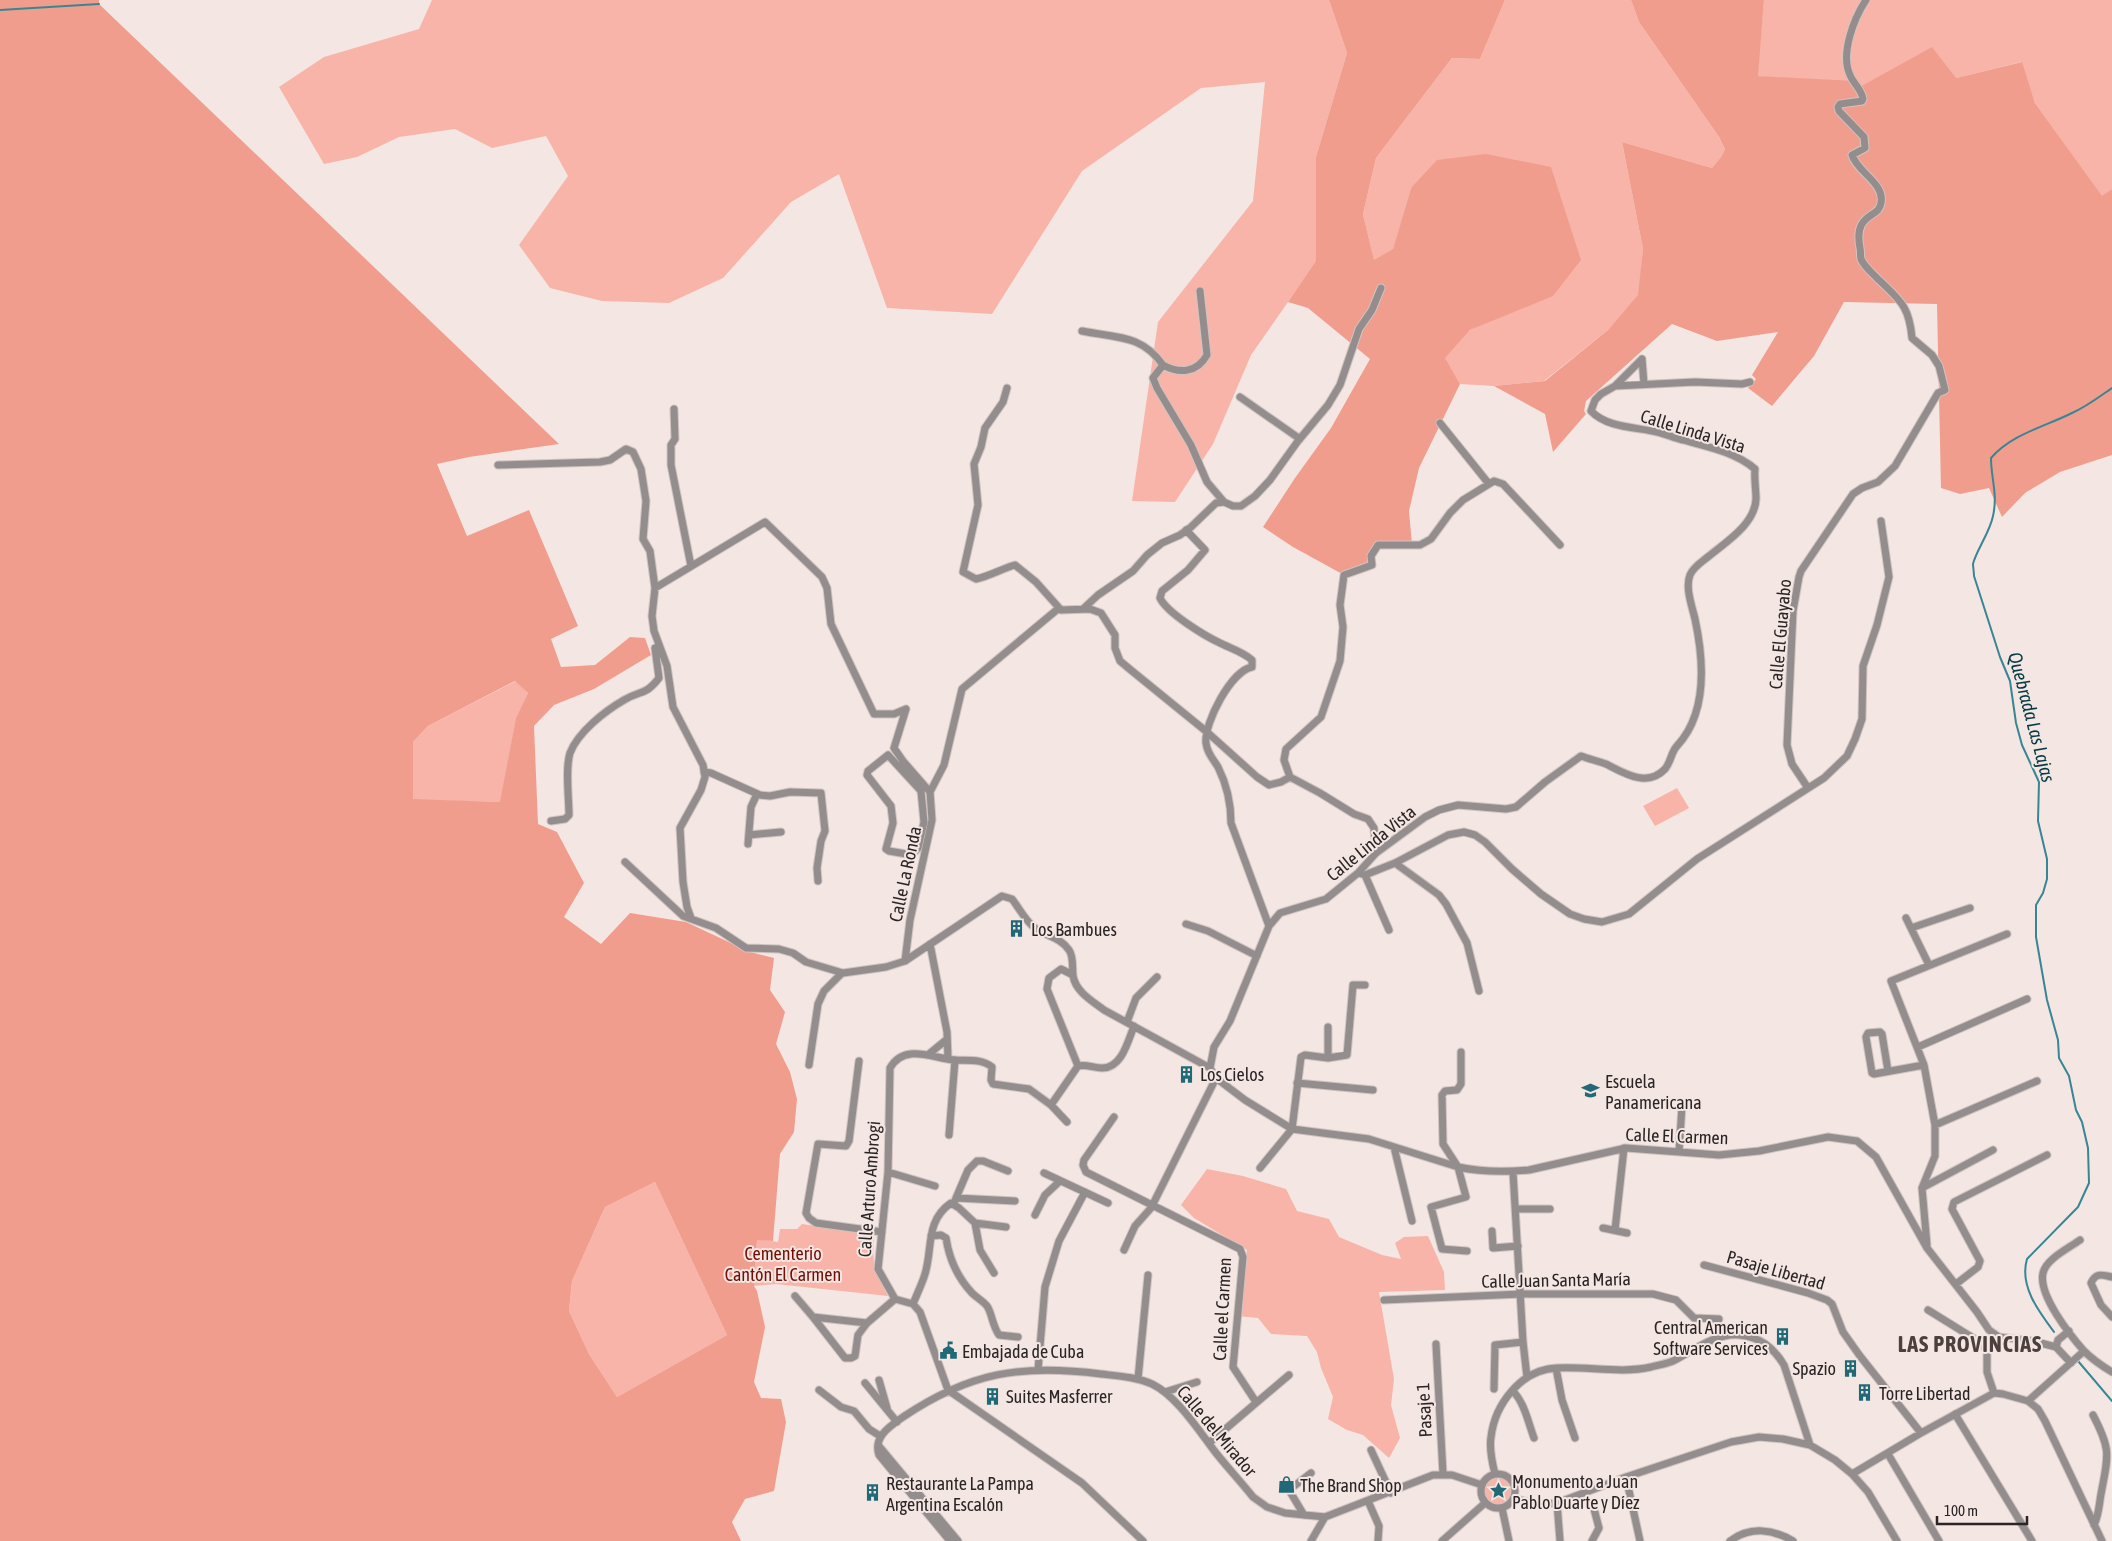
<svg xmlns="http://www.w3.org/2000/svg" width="2112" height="1541" viewBox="0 0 2112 1541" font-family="'Asap Condensed',sans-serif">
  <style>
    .green { fill: #f8b4a8 }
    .forest { fill: #f19d8e; fill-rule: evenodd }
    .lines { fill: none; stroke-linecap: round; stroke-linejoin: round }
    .stream { stroke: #388694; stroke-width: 2 }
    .minor-casing { stroke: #d0c3c1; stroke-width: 9 }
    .minor { stroke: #938e8d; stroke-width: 7 }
    .labels { text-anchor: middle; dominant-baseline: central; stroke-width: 4; stroke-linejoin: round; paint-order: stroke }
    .street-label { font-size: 18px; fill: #2a2524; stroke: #f4e6e3 }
    .poi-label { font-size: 18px; fill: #2a2524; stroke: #f4e6e3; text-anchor: start }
    .park-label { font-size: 18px; fill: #720e05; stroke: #f4e6e3 }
    .water-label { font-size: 19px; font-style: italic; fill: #063b44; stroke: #f4e6e3 }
    .district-label { font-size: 22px; font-weight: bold; letter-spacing: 1px; fill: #4b403e; stroke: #f4e6e3 }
  </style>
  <rect width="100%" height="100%" fill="#f4e6e3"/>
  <path class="green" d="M432,0H1329L1347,53L1316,157V262L1251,355L1213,444L1175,502L1132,501L1158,322L1253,201L1265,82L1201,88L1082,171L992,314L887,308L839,174L791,202L723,278L669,303L602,301L550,288L519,245L568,176L546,136L492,148L455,129L399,137L357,157L324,164L279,87L324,57L419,29Z
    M1505,0H1631L1639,22L1719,137L1725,149L1721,157L1712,168L1622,142L1643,249L1639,295L1608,330L1544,381L1494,386L1460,384L1444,358L1470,330L1505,314L1411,188L1393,250L1374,261L1363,214L1376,158L1452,58L1480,59Z
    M1764,0H2112V189L2102,197L2035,103L2021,62L1956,78L1858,88L1757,76Z
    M516,681L528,693L516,719L501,802L413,800V742L428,726Z
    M1677,788L1689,808L1655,826L1643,806Z
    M1207,1169L1243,1176L1286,1189L1297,1211L1329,1219L1339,1237L1382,1255L1401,1259L1395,1243L1404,1237L1428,1236L1444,1272L1445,1290L1379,1292L1394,1379L1391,1405L1400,1438L1389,1458L1363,1435L1347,1430L1328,1419L1333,1397L1321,1368L1317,1352L1307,1336L1271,1334L1258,1318L1237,1316L1247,1250L1194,1218L1181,1205Z
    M655,1182L727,1335L617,1397L589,1354L569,1311L572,1281L605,1207Z
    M802,1224L874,1235C872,1266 874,1268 888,1296L776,1284L754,1286L757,1239L778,1242L780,1229H797Z
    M1484 1491a14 14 0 1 1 28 0a14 14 0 1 1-28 0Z"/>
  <path class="forest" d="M0,0H99V4L559,444L469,457L437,464L467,536L529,510L578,626L551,639L561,667L595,665L630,637L645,638L651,655L594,689L554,705L534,726L538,824L557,832L584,883L564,917L601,944L630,913L686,922L750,952L774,958L770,990L785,1012L776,1044L790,1072L797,1099L794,1132L780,1154L773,1241L757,1240L754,1286L757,1291L765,1327L754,1382L761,1398L781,1399L786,1422L774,1491L745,1499L732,1522L741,1541H0ZM515,681L528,693L516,718L500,802L413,799V742L428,726ZM655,1182L727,1335L617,1397L589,1354L569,1311L572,1281L605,1207Z
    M1329,0H1505L1480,59L1452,58L1376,158L1363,214L1374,260L1393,249L1411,188L1437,160L1486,154L1551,167L1581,260L1553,296L1470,330L1445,358L1460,384L1419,468L1409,511L1412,544L1378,545L1372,565L1344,575L1293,547L1263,527L1295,478L1331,428L1370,359L1308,308L1288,302L1316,261V157L1347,53Z
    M1631,0H1764L1758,76L1855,81L1858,88L1932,47L1956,78L2022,62L2035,103L2102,196L2112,189V455L2060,472L2025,493L2002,517L1989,488L1960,494L1941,488L1937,304L1844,302L1814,356L1772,406L1748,388L1756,379L1752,375L1778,332L1717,341L1672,324L1586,401L1584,411L1586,414L1553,452L1545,414L1494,386L1545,381L1608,330L1638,295L1643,249L1622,142L1712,168L1721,157L1725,149L1719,137L1639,22Z"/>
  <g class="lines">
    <path class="stream" d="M0,10L99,4
      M2054,1332C2039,1312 2019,1286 2027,1259L2078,1207L2089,1183L2088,1148L2082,1122L2076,1110L2069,1076L2059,1058L2058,1040L2047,1000L2036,937V905L2043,893L2047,879V859L2038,821L2039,782L2022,745L2016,723L2010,681L2000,657L1974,576C1974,572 1973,567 1973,564C1976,551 1990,532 1993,516C1998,494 1991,479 1991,458C2012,434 2044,427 2072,413C2086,407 2099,397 2112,388
      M2078,1361L2112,1401"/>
    <defs>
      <path id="minor" d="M1082,331C1116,338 1141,334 1163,365L1153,378L1157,388L1191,445L1207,482L1224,502
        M1642,359L1644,384
        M1163,365C1179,374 1197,373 1207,355L1200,291
        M1615,386L1642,359
        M1007,388L1003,402L985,428L981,447L974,464L978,505L963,572L976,579C990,576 1001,569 1015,565L1036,582L1061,610L1090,609L1101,613L1115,635V648L1120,661L1132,671L1207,732L1257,777L1269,785L1281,782L1290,777L1320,793L1354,814L1368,819L1374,828L1376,853
        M1240,397L1300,439
        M674,409L675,439L671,445V465L691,566
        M1440,423L1489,484
        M498,465L600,462L610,460L626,449L633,452L641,469L646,501L643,539L650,551L655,588L652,616L654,631L667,666L673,707L703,765L705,777L701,790L680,828L683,882L687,907L691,918
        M1186,530L1205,550L1188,570L1162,591L1160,598C1167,613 1205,636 1220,643C1230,648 1243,652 1252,660V667C1231,671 1204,723 1206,743C1207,753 1213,759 1218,767C1227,785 1231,804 1231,823L1269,926
        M655,588L765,522L822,577L827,588L831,624L874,714H894L906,709
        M1083,609L1098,595L1133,571L1147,555L1162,543L1180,535L1191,527L1216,503L1224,502L1233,506H1241L1255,496L1270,480L1298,441L1328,405L1340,385L1359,329L1372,310L1381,288
        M888,755L921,791L924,822L918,848L912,855L889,851L886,849L893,823L891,806L867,775L868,771Z
        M704,772L711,773L760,795L770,796L790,792L821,793L825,831L821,841L817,868L818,881
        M1290,777L1284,760L1286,749L1321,717L1340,661L1343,627L1340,605L1344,575L1372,565L1371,556L1378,545H1420L1431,539L1450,513L1463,500L1494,481L1503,484L1560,545
        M1808,788L1792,764L1787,745L1793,611L1799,577L1801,571L1853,494L1862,488L1878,482L1895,466L1938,393L1945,390L1939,366L1932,355L1912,338C1909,304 1899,300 1876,277C1871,272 1864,266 1861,259C1860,255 1861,252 1860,248C1853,212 1879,219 1881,203C1885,183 1857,172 1852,155L1865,148L1864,137L1839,111L1838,107L1840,104L1862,101L1863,99C1862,90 1853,83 1850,75C1840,54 1854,18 1866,0
        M930,792L944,765L962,689L1059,608
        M551,821L565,819L569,815C569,798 565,769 570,753C578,732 605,711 624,700C641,690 645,696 659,678L655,648L659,647
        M749,835L781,832
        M748,844L751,807L757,794
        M625,862L683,916L716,928L746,948L779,949L793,953L806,962L843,973L886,967L905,961L1002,896L1012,899C1020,909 1025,921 1036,929C1047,936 1061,938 1069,950C1074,957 1072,968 1073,976C1076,992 1092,1001 1104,1010L1210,1068L1216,1078L1245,1100L1292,1129L1369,1139L1458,1167C1481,1172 1506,1172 1529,1170L1626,1148L1719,1155L1759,1151L1828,1137L1857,1141L1876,1157L1927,1248L1977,1312L1989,1330L1999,1337L2033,1341L2056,1347L2071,1363
        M1395,863L1439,895L1446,904L1467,943L1479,991
        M1358,873L1365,875L1395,863L1448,835L1464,832L1475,835L1485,842L1512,869L1541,894L1570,914L1584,919L1602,922L1629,914L1697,859L1824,778L1847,756L1855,739L1862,719L1863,666L1877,625L1889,577L1881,521
        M1365,875L1389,930
        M1906,918L1929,965
        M1186,924L1208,931L1257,956
        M1911,928L1970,908
        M930,944L947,1032L948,1058
        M905,961L910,920L932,820L930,792L903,761L894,748L906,709
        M1073,975L1061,969L1049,978L1047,989L1078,1066
        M1127,1022L1136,998L1157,977
        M1918,1047L2027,999
        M1461,1052V1084L1457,1090L1445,1091L1442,1095L1443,1144L1458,1167L1466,1197L1431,1207L1442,1249L1467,1251
        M929,1054L946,1040
        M1328,1058V1027
        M859,1061L849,1141L846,1146L818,1144L806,1213L809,1218L816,1223L882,1232
        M809,1065L818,1004L824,991L842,973
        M1210,1068L1214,1047L1230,1021L1269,926L1280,913L1326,899L1358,873L1376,853L1425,817L1439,810L1458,805L1506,809L1516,807L1545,782L1581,756C1589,759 1598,761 1606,764C1624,773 1647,788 1665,769C1671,762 1671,752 1677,746C1708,713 1704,661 1695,619C1692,606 1685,588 1690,575C1693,567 1703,561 1709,556C1726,542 1755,524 1756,499C1756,489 1754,479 1755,469C1735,452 1708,447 1683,440C1674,438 1666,434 1657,432C1636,427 1607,428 1591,411L1595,400L1601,394L1615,386L1695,382L1742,384L1750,382
        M1888,1071L1882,1034L1880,1032L1868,1033L1866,1037L1872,1073L1874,1074L1924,1065
        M1297,1083L1373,1090
        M1051,1105L1078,1066C1087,1064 1093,1068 1102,1068C1122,1068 1128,1041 1134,1026
        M1114,1117L1084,1160L1083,1165L1086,1172L1240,1249L1243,1257L1233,1367L1256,1402
        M1067,1122L1051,1105L1029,1089L993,1084L991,1080L992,1067C981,1058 967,1061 954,1060C932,1058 904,1043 890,1068L888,1172L878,1269L895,1299L913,1304L920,1312L948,1390L1082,1483L1143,1541
        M1935,1125L2037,1081
        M949,1135L955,1060
        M1394,1147L1412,1221
        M1679,1152L1682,1106
        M1260,1168L1292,1129L1301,1057L1305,1055L1328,1058L1347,1055L1353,985H1365
        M888,1172L935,1186
        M1513,1172L1523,1342L1527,1377
        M1044,1173L1108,1203
        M1922,1188L1993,1150
        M956,1198L968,1170L977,1161H983L1008,1171
        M955,1201L956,1198L1015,1201
        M1516,1209H1550
        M1035,1215L1045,1195L1060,1181
        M975,1223L980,1250L994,1273
        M1603,1228L1627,1233
        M1615,1230L1624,1148
        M1492,1231L1493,1248L1518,1246
        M931,1236L941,1235L946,1238C949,1258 958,1278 972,1293C977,1298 983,1301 987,1306C992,1313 992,1325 999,1335L1018,1337
        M2080,1240C2069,1248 2046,1259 2043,1273C2038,1295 2070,1335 2084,1351C2092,1359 2102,1366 2112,1372
        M1927,1245L1922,1188L1935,1156V1125L1924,1065L1891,981L2007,934
        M1124,1250L1135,1226L1151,1208L1216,1078
        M1704,1265L1808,1293L1827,1300L1832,1304L1843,1332L1860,1356L1921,1433
        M2112,1277C2102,1275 2096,1272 2091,1283L2101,1305L2112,1317
        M1956,1284L1978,1267L1980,1261L1952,1209L1954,1202L2047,1155
        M795,1296L813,1317
        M1384,1300L1522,1294H1653L1676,1300L1694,1318L1719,1319
        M913,1304C917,1294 922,1284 925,1274C933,1248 925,1221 951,1203L959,1208L975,1223L1006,1227
        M1928,1310L1978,1341L1987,1350V1372L1994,1393
        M867,1323L813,1317L845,1358H851L855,1356L858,1335L867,1323L895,1299
        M1436,1344L1443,1474
        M2056,1347L2058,1340L2069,1331
        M1556,1368L1562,1400L1575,1438
        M1038,1370L1045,1287L1059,1241L1085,1192
        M1138,1379L1148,1275
        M879,1380L887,1408
        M865,1383L897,1422
        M1494,1389L1495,1345L1523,1342
        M819,1390L841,1407L854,1411L869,1429L880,1436
        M1513,1391C1525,1404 1528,1422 1534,1438
        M1165,1392L1197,1382
        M2028,1401L2084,1351
        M1955,1414L2032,1541
        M2093,1415C2112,1451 2108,1456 2101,1494C2099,1505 2099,1515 2094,1525
        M1209,1443L1289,1375
        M878,1445L958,1541
        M1371,1450L1391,1493
        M1888,1454L1939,1541
        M1481 1491a17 17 0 1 1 34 0a17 17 0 1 1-34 0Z
        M1495,1474C1492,1462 1489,1449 1491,1437C1495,1404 1521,1370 1556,1368C1588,1366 1620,1374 1651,1367C1658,1365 1666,1364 1673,1361C1693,1351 1715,1333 1739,1335C1760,1337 1773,1347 1784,1365L1810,1445
        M1852,1474L1921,1433L1994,1393L2003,1394L2028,1401L2038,1409L2045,1421L2102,1541
        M1626,1477L1640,1541
        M1514,1498L1537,1505L1557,1503L1626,1477L1731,1442L1759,1437L1783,1439L1810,1445L1835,1460L1852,1474L1868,1492L1897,1541
        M1368,1501L1379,1526L1378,1541
        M1557,1503L1560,1541
        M1502,1508L1509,1541
        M1304,1515L1289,1490L1311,1473
        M950,1541L879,1455C873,1437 889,1427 903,1417C970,1372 1021,1364 1101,1374C1118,1376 1136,1377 1152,1384C1177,1396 1199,1431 1216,1453C1228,1468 1241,1482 1253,1497L1267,1507L1285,1513L1325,1517L1433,1475H1452L1482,1485
        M1311,1541L1325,1517
        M1442,1541L1485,1503
        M1592,1541L1599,1528L1594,1509
        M1730,1541C1750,1526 1773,1529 1793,1541"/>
    </defs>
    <use href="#minor" class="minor-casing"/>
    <use href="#minor" class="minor"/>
  </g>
  <defs>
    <symbol id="building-bare" viewBox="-9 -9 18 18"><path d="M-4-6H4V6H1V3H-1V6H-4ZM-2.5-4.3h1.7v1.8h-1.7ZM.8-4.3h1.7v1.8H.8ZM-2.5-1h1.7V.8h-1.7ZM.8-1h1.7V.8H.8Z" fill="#216976" stroke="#f4e6e3" stroke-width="2.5" paint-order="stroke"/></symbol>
    <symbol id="school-bare" viewBox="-9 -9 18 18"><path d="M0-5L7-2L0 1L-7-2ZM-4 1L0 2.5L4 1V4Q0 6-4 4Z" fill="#216976" stroke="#f4e6e3" stroke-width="2.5" paint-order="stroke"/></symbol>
    <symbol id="civic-bare" viewBox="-9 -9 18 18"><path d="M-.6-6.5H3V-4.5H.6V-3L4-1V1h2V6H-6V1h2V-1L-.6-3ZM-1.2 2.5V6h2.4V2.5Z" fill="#216976" stroke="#f4e6e3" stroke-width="2.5" paint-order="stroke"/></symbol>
    <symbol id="shop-bare" viewBox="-9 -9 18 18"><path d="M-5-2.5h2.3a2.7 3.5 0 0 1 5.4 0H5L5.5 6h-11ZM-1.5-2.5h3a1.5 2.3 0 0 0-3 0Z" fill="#216976" stroke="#f4e6e3" stroke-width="2.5" paint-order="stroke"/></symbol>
    <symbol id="sight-bare" viewBox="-9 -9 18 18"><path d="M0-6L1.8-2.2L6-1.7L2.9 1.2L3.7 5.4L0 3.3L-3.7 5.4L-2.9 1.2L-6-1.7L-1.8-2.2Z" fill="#216976" stroke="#f4e6e3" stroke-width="2.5" paint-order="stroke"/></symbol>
  </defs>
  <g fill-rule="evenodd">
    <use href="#building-bare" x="1004" y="916" width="25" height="25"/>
    <use href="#building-bare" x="1174" y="1062" width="25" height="25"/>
    <use href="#school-bare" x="1578" y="1078" width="25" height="25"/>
    <use href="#building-bare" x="1770" y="1324" width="25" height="25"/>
    <use href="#civic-bare" x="936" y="1338" width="25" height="25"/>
    <use href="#building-bare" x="1838" y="1356" width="25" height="25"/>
    <use href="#building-bare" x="1852" y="1380" width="25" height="25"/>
    <use href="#building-bare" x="980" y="1384" width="25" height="25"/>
    <use href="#shop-bare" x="1274" y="1472" width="25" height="25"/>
    <use href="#sight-bare" x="1486" y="1478" width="25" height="25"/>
    <use href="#building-bare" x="860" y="1480" width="25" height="25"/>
  </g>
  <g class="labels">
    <g class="street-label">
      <text transform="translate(1693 431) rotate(17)">Calle Linda Vista</text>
      <text transform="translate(1780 634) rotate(-85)">Calle El Guayabo</text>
      <text transform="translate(1371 843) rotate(-39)">Calle Linda Vista</text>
      <text transform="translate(905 874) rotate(-78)">Calle La Ronda</text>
      <text transform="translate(1677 1136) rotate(2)">Calle El Carmen</text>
      <text transform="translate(869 1189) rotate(-86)">Calle Arturo Ambrogi</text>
      <text transform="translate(1776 1270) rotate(16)">Pasaje Libertad</text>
      <text transform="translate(1556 1280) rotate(-1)">Calle Juan Santa María</text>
      <text transform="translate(1222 1309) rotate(-87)">Calle el Carmen</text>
      <text transform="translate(1424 1410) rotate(-93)">Pasaje 1</text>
      <text transform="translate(1217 1431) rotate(50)">Calle del Mirador</text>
    </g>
    <g class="poi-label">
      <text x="1031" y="929">Los Bambues</text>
      <text x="1200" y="1074">Los Cielos</text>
      <text x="1605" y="1081">Escuela<tspan x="1605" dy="21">Panamericana</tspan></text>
      <text x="1768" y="1327" text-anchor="end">Central American<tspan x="1768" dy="21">Software Services</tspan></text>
      <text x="962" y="1351">Embajada de Cuba</text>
      <text x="1836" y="1368" text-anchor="end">Spazio</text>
      <text x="1879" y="1393">Torre Libertad</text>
      <text x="1006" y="1396">Suites Masferrer</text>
      <text x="1512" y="1481">Monumento a Juan<tspan x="1512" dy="21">Pablo Duarte y Díez</tspan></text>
      <text x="886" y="1483">Restaurante La Pampa<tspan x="886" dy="21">Argentina Escalón</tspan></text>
      <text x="1300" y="1485">The Brand Shop</text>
    </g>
    <g class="park-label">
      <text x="783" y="1253">Cementerio<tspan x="783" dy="21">Cantón El Carmen</tspan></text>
    </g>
    <g class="water-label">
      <text transform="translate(2032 717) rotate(75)">Quebrada Las Lajas</text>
    </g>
    <g class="district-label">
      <text x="1970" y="1344">LAS PROVINCIAS</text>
    </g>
  </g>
  <path d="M1937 1516v8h90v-8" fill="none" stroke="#2a2524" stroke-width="2.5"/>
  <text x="1944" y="1516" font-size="15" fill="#2a2524" stroke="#f4e6e3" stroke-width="4" paint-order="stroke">100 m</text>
</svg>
